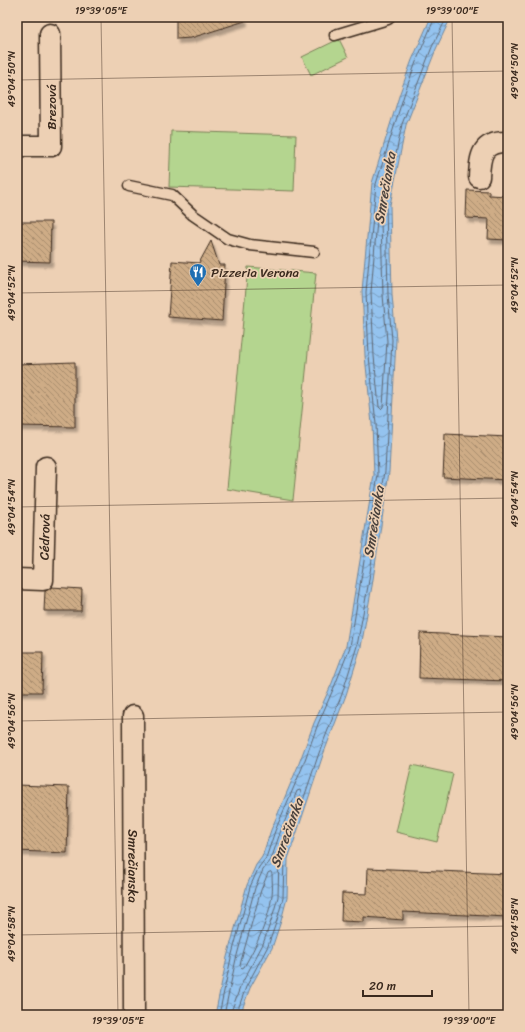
<svg xmlns="http://www.w3.org/2000/svg" width="525" height="1032" viewBox="0 0 525 1032" font-family="Sriracha,sans-serif">
  <style>
    .green { fill: #b4d58f; stroke: #788056 }
    .water { fill: url(#water-waves); stroke: #70869b }
    .lines { fill: none; stroke-linecap: round; stroke-linejoin: round }
    .shore { stroke: #5f6772; stroke-width: 1 }
    .building { fill: url(#building-back-hatch); stroke: #3b2a1e; filter: url(#shadow) }
    .lane-casing { stroke: #3b2a1e; stroke-width: 13 }
    .street-casing { stroke: #3b2a1e; stroke-width: 23 }
    .lane { stroke: #edd0b4; stroke-width: 10 }
    .street { stroke: #edd0b4; stroke-width: 20 }
    .ticks { fill: none; stroke: #3b2a1e; stroke-width: 1; stroke-opacity: 0.45 }
    .labels { text-anchor: middle; dominant-baseline: central; stroke-width: 3.5; stroke-linejoin: round; paint-order: stroke }
    .street-label { font-size: 13px; fill: #3b2a1e; stroke: #edd0b4 }
    .poi-label { font-size: 13px; fill: #3b2a1e; stroke: #edd0b4; text-anchor: start }
    .water-label { font-size: 14px; font-style: italic; fill: #48413d; stroke: #edd0b4 }
    .neatline { fill: none; stroke: #3b2a1e; stroke-width: 1.5 }
    .ticks-label { font-size: 10px; text-anchor: middle; fill: #3b2a1e }
  </style>
  <defs>
    <pattern id="water-waves" width="16" height="10" patternUnits="userSpaceOnUse"><rect width="16" height="10" fill="#94c3ef"/><path d="M0 5q4-4 8 0t8 0" fill="none" stroke="#7a9fc1"/></pattern>
    <pattern id="building-back-hatch" width="6" height="6" patternUnits="userSpaceOnUse"><rect width="6" height="6" fill="#ceac86"/><path d="M-1 5l2 2M0 0l6 6M5-1l2 2" fill="none" stroke="#a88c6d"/></pattern>
    <filter id="shadow"><feDropShadow dx="2.5" dy="4.5" stdDeviation="1" flood-color="#0004"/></filter>
  </defs>
  <rect width="100%" height="100%" fill="#edd0b4"/>
  <filter id="ink" filterUnits="userSpaceOnUse"><feTurbulence type="fractalNoise" baseFrequency=".025" numOctaves="2"/><feDisplacementMap in="SourceGraphic" scale="8" xChannelSelector="R" yChannelSelector="G"/><feConvolveMatrix kernelMatrix="1 2 1 2 8 2 1 2 1" color-interpolation-filters="sRGB"/></filter>
  <g filter="url(#ink)">
    <path class="green" d="M339,39L348,57L311,75L302,57Z
      M171,131L296,135L294,191L169,187Z
      M248,267L316,273L293,500L227,489Z
      M412,765L453,774L437,842L396,832Z"/>
    <path class="water" d="M431,17H451L436,49L406,125L390,205L392,295L396,340L389,472L372,586L361,647L346,695L323,755L288,859L287,898L281,921L272,948L250,988L240,1015H215L227,957L247,885L256,865L262,857L271,830L298,766L314,723L332,683L346,646L374,475L372,424L365,356L364,329L362,291L372,183L400,93L412,60Z"/>
    <g class="lines">
      <path class="shore" d="M379,218L381,220L383,295L387,341L383,407L381,409L379,407L374,356L371,292L377,220Z
        M271,872L272,874C272,881 273,888 272,895C269,920 256,946 244,967L242,968L240,966L241,961L261,890L268,873Z
        M219,1015L231,958L250,887L259,867L266,858L275,831L302,768L318,724L335,685L350,647L378,475L376,424L369,356L366,292L376,184L404,95L416,62L435,17
        M224,1015L236,959L255,888L263,870L271,860L280,833L297,791L300,790L301,792L279,857L278,897L272,918L263,944L241,985L232,1009L231,1015
        M236,1015L246,987L268,946L277,920L283,898L284,857L319,753L342,694L357,646L368,586L385,471L392,340L388,295L386,204L402,124L432,47L447,17"/>
    </g>
    <path class="building" d="M176,17H244L245,21L191,38L176,39Z
      M467,190L489,191V195L508,196V240L488,239L489,219L466,218Z
      M17,222H51L50,262L17,261Z
      M211,241L219,265H225L222,321L168,317L172,261L199,263Z
      M75,362V427L17,426V364Z
      M445,434L508,437V480L443,477Z
      M51,587L82,589L81,611H44L45,591Z
      M420,633L508,637V681L419,678Z
      M17,652H43L42,692H17Z
      M17,785L69,787L67,853L17,851Z
      M368,868L508,874V917L403,912V920L364,917V922L341,921L342,893L367,894Z"/>
    <g class="lines">
      <defs>
        <path id="lane" d="M335,35L388,19L389,17
          M129,186L172,195L193,215L228,239L250,245L314,252"/>
        <g id="street">
          <path d="M17,146H51L50,34"/>
          <path d="M479,177C480,155 482,141 508,142"/>
          <path id="s1" d="M17,579L43,580L46,467"/>
          <path id="s2" d="M133,716L134,1015"/>
        </g>
      </defs>
      <use href="#lane" class="lane-casing"/>
      <use href="#street" class="street-casing"/>
      <use href="#lane" class="lane"/>
      <use href="#street" class="street"/>
    </g>
  </g>
  <path class="ticks" d="M101,17L118,1015M452,17L469,1015M17,80L508,71M17,293L508,285M17,507L508,498M17,721L508,712M17,935L508,926"/>
  <defs>
    <symbol id="restaurant-pin" viewBox="-11 -11 22 30"><path d="M0 17L-7.5 6A9.5 9.5 0 1 1 7.5 6Z" fill="#1f6fb2" stroke="#edd0b4"/><path d="M-5-6h1v4h1v-4h1v4h1v-4h1v5L-1.5 .5V6h-2V.5L-5-1ZM5-6V6H3V1.5H1.5Q1.5-4 5-6Z" fill="#fff"/></symbol>
  </defs>
  <g fill-rule="evenodd">
    <use href="#restaurant-pin" x="188" y="262" width="20" height="27"/>
  </g>
  <g class="labels">
    <g class="street-label">
      <text transform="translate(51 107) rotate(-90)">Brezová</text>
      <text stroke="none"><textPath href="#s1" startOffset="69">Cédrová</textPath></text>
      <text stroke="none"><textPath href="#s2" startOffset="150">Smrečianska</textPath></text>
    </g>
    <g class="poi-label">
      <text x="211" y="272">Pizzeria Verona</text>
    </g>
    <g class="water-label">
      <text transform="translate(385 188) rotate(-80)">Smrečianka</text>
      <text transform="translate(374 522) rotate(-81)">Smrečianka</text>
      <text transform="translate(287 833) rotate(-70)">Smrečianka</text>
    </g>
  </g>
  <rect width="525" height="1032" fill="none" stroke="#edd0b4" stroke-width="44"/>
  <path d="M363 990v6h69v-6" fill="none" stroke="#3b2a1e" stroke-width="2"/>
  <text x="369" y="990" font-size="12" fill="#3b2a1e" stroke="#edd0b4" stroke-width="3" paint-order="stroke">20 m</text>
  <rect x="22" y="22" width="481" height="988" class="neatline"/>
  <g class="ticks-label">
    <text x="101" y="14">19°39'05"E</text>
    <text x="452" y="14">19°39'00"E</text>
    <text transform="translate(514 71) rotate(-90)" y="4">49°04'50"N</text>
    <text transform="translate(11 79) rotate(-90)" y="4">49°04'50"N</text>
    <text transform="translate(514 285) rotate(-90)" y="4">49°04'52"N</text>
    <text transform="translate(11 293) rotate(-90)" y="4">49°04'52"N</text>
    <text transform="translate(514 499) rotate(-90)" y="4">49°04'54"N</text>
    <text transform="translate(11 507) rotate(-90)" y="4">49°04'54"N</text>
    <text transform="translate(514 712) rotate(-90)" y="4">49°04'56"N</text>
    <text transform="translate(11 721) rotate(-90)" y="4">49°04'56"N</text>
    <text transform="translate(514 926) rotate(-90)" y="4">49°04'58"N</text>
    <text transform="translate(11 934) rotate(-90)" y="4">49°04'58"N</text>
    <text x="118" y="1024">19°39'05"E</text>
    <text x="469" y="1024">19°39'00"E</text>
  </g>
</svg>
